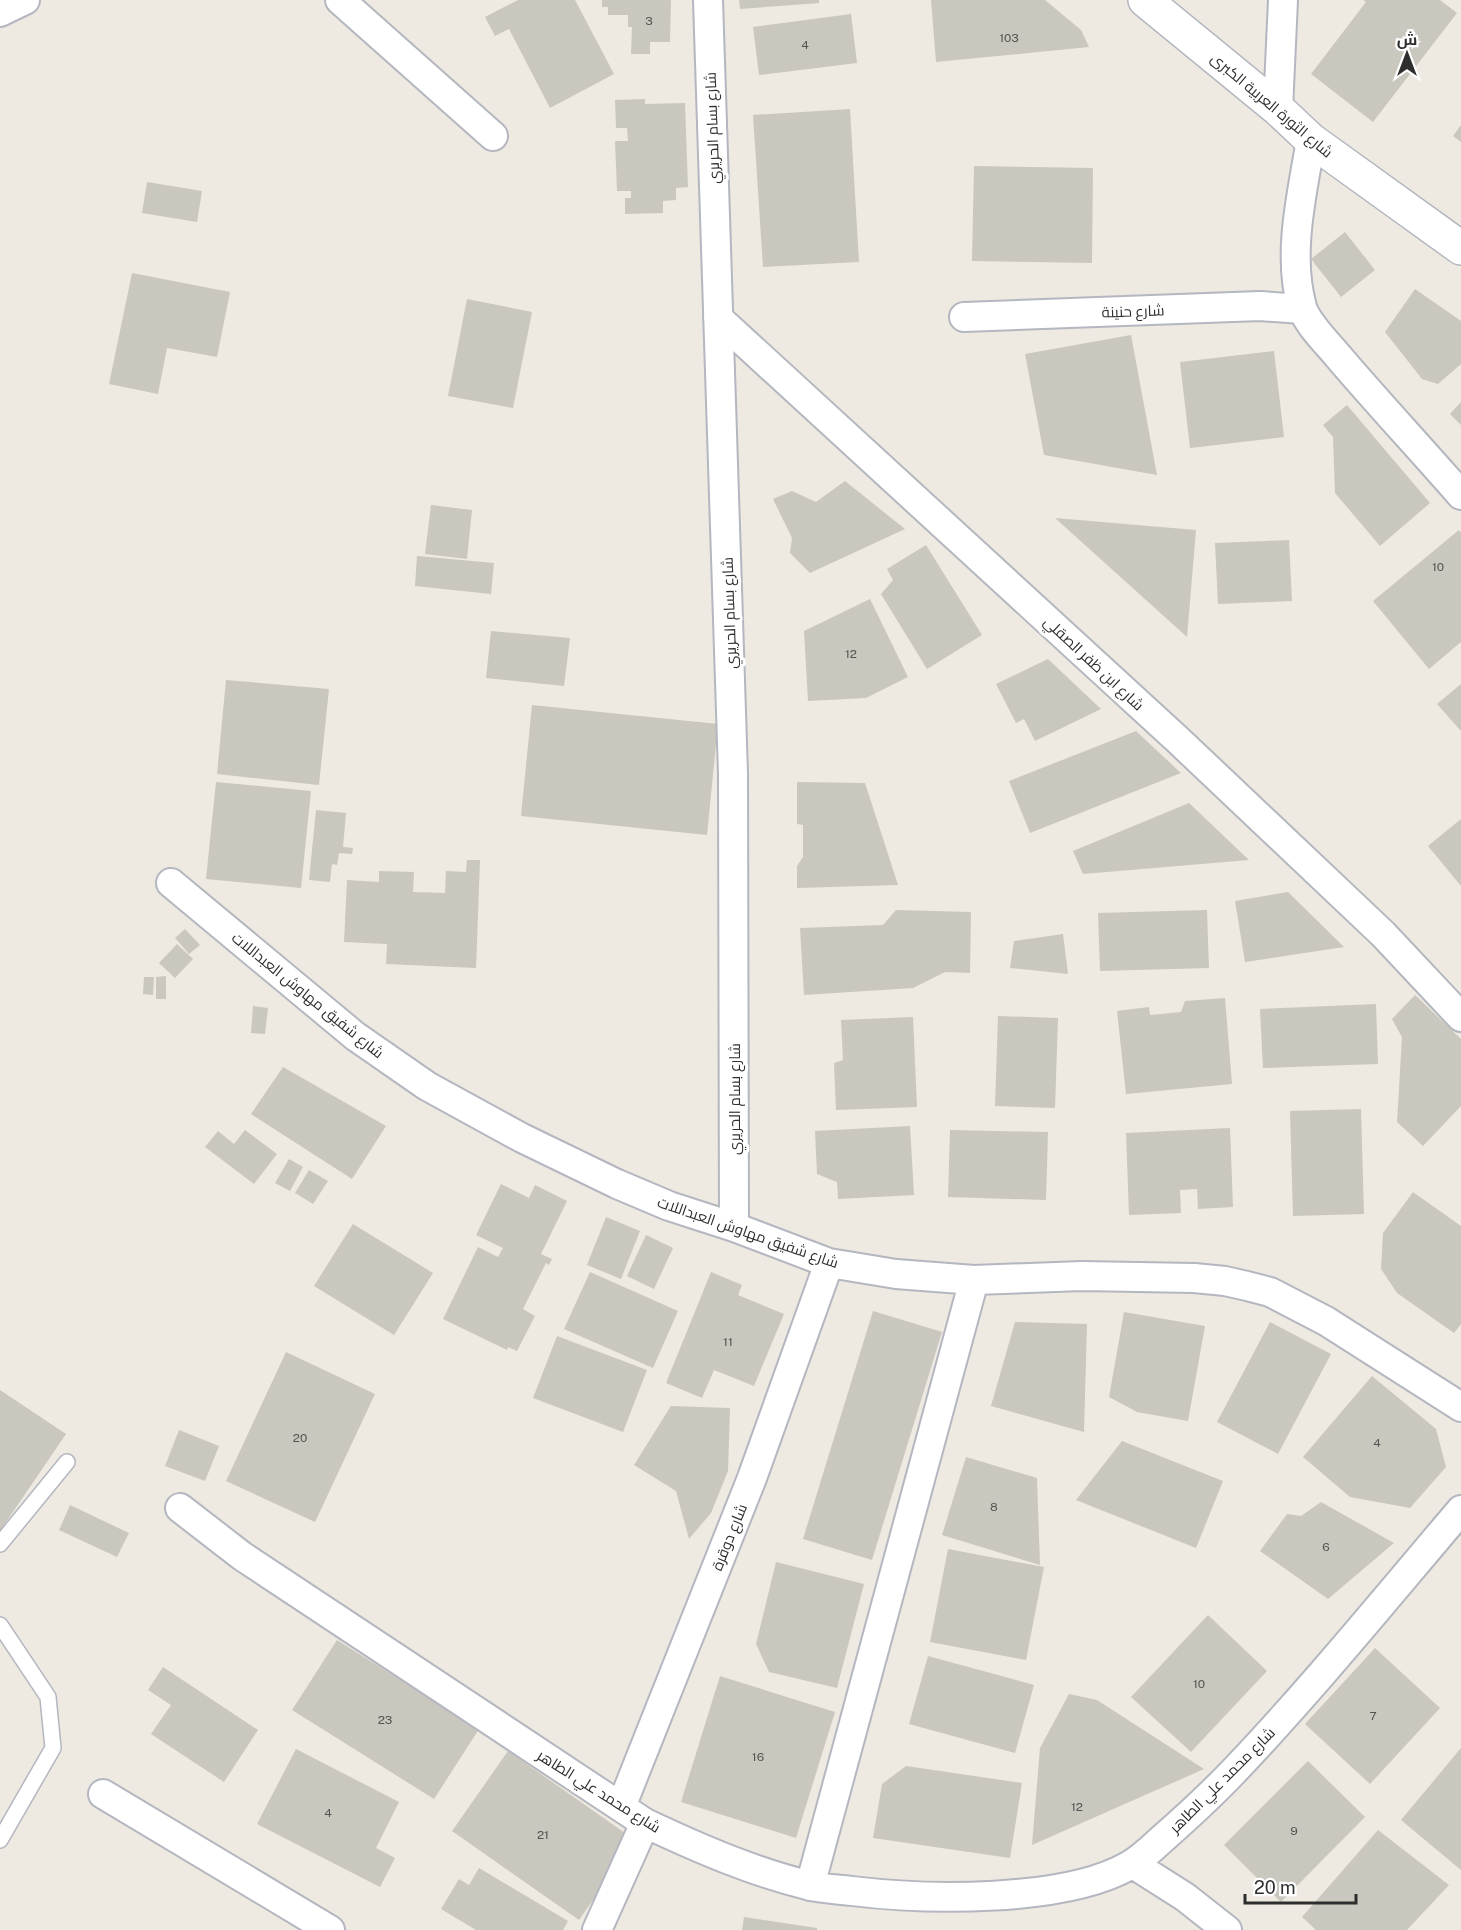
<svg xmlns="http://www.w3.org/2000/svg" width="1461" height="1930" viewBox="0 0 1461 1930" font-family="'Public Sans',Cairo,sans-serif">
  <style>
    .building { fill: #cac7bf }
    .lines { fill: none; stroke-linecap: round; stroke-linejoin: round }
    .lane-casing { stroke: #b4b7c0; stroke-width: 18 }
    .street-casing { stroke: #b4b7c0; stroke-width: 32 }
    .secondary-casing { stroke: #b4b7c0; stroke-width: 36 }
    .lane { stroke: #fff; stroke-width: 15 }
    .street { stroke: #fff; stroke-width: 28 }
    .secondary { stroke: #fff; stroke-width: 33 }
    .labels { text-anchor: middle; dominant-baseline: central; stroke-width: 6; stroke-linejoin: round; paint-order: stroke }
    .number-label { font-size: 12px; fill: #555452 }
    .street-label { font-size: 15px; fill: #2e2e2e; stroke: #fff }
  </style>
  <rect width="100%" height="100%" fill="#eee9e1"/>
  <path class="building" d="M518,0H575L614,74L550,108L509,29L495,36L485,17Z
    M602,0H671L670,42H650V54H631L632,27H628V15H608V7H602Z
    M739,0H819V3L740,9Z
    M931,0H1045L1081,30L1089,47L936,62Z
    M1363,0H1440L1457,13L1373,122L1311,74L1366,2Z
    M851,14L857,63L759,75L753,27Z
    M645,99V104L685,103L688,187L676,188V200L663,201V213L625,214V198H631V191H617L615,141H628L627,128H616L615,100Z
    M850,109L859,262L763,267L753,115Z
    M1461,125V142L1453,136Z
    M974,166L1093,168L1092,263L972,261Z
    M147,182L202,191L197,222L142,213Z
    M1345,232L1375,270L1341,297L1311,259Z
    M132,273L230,292L217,357L167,348L158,394L109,384Z
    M1415,289L1461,321V364L1438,384L1422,379L1385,332Z
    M467,299L532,312L513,408L448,396Z
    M1131,335L1157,475L1044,455L1025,354Z
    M1274,351L1284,437L1190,448L1180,362Z
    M1461,402V425L1450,414Z
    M1347,405L1430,503L1380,546L1335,493L1333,437L1323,425Z
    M845,481L905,529L810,573L790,553L792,538L773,499L792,491L816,502Z
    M431,505L472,510L467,559L425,554Z
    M1055,518L1196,530L1187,637Z
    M1459,530L1461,533V642L1429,669L1373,601Z
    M1289,540L1292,601L1218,604L1215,543Z
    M926,545L982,635L927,669L881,594L893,580L887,569Z
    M417,556L494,563L491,594L415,586Z
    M870,599L908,677L866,698L808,701L804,631Z
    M491,631L570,638L564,686L486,678Z
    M1048,659L1101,709L1035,741L1024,719L1016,723L996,684Z
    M226,680L329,689L319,785L217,774Z
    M1461,684V731L1437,704Z
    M532,705L718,724L707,835L521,816Z
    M1136,731L1181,773L1030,833L1009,781Z
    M216,782L311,791L301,888L206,879Z
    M797,782L865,783L898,885L797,888V866L803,857V825L797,824Z
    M1189,803L1249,860L1083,874L1073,851Z
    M316,810L346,813L343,847L353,848L352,854L339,853L337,865L332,864L330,882L309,880Z
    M1461,819V886L1428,846Z
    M467,860H480L476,968L386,964L387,944L344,942L347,880L379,882V871L414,872L413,892L445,893L446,871L466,872Z
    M1288,892L1344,947L1245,962L1235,901Z
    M896,910L971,912L970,973L945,972L913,988L804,995L800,928L883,925Z
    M1207,910L1209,968L1100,971L1098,913Z
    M185,929L200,945L189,954L175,938Z
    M1063,934L1068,974L1010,968L1014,941Z
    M177,944L193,959L175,978L159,963Z
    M166,976V999H156V977Z
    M144,977H154L153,995L143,994Z
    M1415,995L1461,1039V1106L1423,1146L1397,1122L1402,1037L1392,1019Z
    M1225,998L1232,1084L1126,1094L1117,1011L1149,1007L1150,1015L1181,1012L1185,1001Z
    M1376,1004L1378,1064L1263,1068L1260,1009Z
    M253,1006L268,1008L265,1034L251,1033Z
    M998,1016L1058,1018L1055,1108L995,1106Z
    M913,1017L917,1107L836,1110L834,1063L843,1060L841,1020Z
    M283,1067L386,1126L352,1179L251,1114Z
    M1361,1109L1364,1214L1293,1216L1290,1111Z
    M910,1126L914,1195L838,1199L837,1182L817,1174L815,1131Z
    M1230,1128L1233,1207L1198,1209L1197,1189L1180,1190L1181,1213L1129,1215L1126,1133Z
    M245,1130L277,1154L254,1184L205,1147L218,1131L234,1144Z
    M950,1130L1048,1132L1046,1200L948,1197Z
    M289,1159L303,1167L290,1191L275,1183Z
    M309,1170L328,1181L313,1204L295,1193Z
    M501,1184L529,1198L535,1185L567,1201L541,1254L552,1259L549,1265L546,1263L523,1309L535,1316L517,1351L508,1347L507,1350L443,1319L478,1247L498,1257L503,1248L476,1235Z
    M1413,1192L1461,1226V1324L1454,1333L1397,1293L1381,1269L1383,1233Z
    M606,1217L640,1231L621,1279L587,1265Z
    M353,1224L433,1273L394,1335L314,1286Z
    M646,1235L673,1248L654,1289L627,1276Z
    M590,1272L678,1311L653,1368L564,1329Z
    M711,1272L742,1285L738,1295L784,1314L754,1386L714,1370L702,1398L666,1383Z
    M873,1311L942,1332L872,1560L803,1539Z
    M1124,1312L1205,1326L1188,1421L1137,1412L1109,1397Z
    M1015,1322L1087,1324L1084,1432L991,1406Z
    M1270,1322L1331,1354L1278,1454L1217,1422Z
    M557,1336L647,1370L623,1432L533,1398Z
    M286,1352L375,1394L315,1522L226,1481Z
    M1372,1376L1436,1429L1446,1467L1410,1508L1350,1497L1303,1457Z
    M0,1390L66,1434L0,1531Z
    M671,1406L730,1408L728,1471L711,1513L689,1539L676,1491L634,1465Z
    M179,1430L219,1446L205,1481L165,1466Z
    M1122,1441L1223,1481L1196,1548L1076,1500Z
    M966,1457L1037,1478L1040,1565L942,1535Z
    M1321,1502L1394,1543L1328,1599L1260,1551L1287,1514L1301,1516Z
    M70,1505L129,1533L117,1557L59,1530Z
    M948,1549L1044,1567L1026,1660L930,1642Z
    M776,1562L864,1584L837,1688L769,1672L756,1644Z
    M1208,1615L1267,1671L1191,1752L1131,1697Z
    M337,1640L479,1729L434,1799L292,1710Z
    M1375,1648L1440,1708L1370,1784L1305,1724Z
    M928,1656L1034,1685L1015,1753L909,1724Z
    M163,1667L258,1730L224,1782L151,1734L171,1705L148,1690Z
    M720,1676L835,1712L796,1838L681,1802Z
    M1069,1694L1097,1700L1204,1769L1032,1845L1040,1748Z
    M1461,1748V1870L1401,1820Z
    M296,1749L399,1802L376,1848L395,1858L380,1887L257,1824Z
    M508,1751L635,1840L579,1920L452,1831Z
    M1308,1761L1365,1817L1281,1902L1224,1845Z
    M906,1766L1022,1783L1010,1858L873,1838L882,1784Z
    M1378,1830L1449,1885L1407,1930H1316L1302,1917Z
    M479,1868L568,1921L563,1930H476L441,1909L459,1879L469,1885Z
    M744,1917L817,1928V1930H742Z"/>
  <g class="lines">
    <defs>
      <path id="lane" d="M0,1544L67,1462
        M0,1625L48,1697L53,1748L0,1840"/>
      <path id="street" d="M340,0L493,136
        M708,0L733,774L734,1227
        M0,12L25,0
        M1278,109L1283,0
        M1311,140C1302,194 1287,254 1302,307C1306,322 1327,343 1337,355C1377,402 1420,448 1461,495
        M964,317L1260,306L1302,309
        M718,318L1178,740L1383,934L1461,1017
        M171,883L355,1036L427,1086L522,1138L617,1184L669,1206L734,1227L829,1263L896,1274L974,1280L1082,1276L1194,1278L1225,1281L1247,1286L1270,1292L1326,1321L1461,1407
        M180,1508L242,1556L645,1823C698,1848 751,1871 807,1885C822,1889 837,1889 852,1891C926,1900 1065,1903 1130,1865C1141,1859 1151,1849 1161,1840C1186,1818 1210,1796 1233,1772C1313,1688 1386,1598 1461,1510
        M103,1794L330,1930
        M621,1807L752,1478L829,1263
        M1133,1864L1185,1897L1227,1930
        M810,1886L974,1280
        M597,1930L645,1823"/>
      <path id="secondary" d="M1145,0L1278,109L1311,140L1461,248"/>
    </defs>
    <use href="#lane" class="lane-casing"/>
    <use href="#street" class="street-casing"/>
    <use href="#secondary" class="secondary-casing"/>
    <use href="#lane" class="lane"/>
    <use href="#street" class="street"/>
    <use href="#secondary" class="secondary"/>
  </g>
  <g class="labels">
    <g class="number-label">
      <text x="649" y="21">3</text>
      <text x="1009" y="38">103</text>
      <text x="805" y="45">4</text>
      <text x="1438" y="567">10</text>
      <text x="851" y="654">12</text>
      <text x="728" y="1342">11</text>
      <text x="300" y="1438">20</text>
      <text x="1377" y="1443">4</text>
      <text x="994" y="1507">8</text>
      <text x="1326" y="1547">6</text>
      <text x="1199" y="1684">10</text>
      <text x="1373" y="1716">7</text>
      <text x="385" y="1720">23</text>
      <text x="758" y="1757">16</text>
      <text x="1077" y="1807">12</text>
      <text x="328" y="1813">4</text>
      <text x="1294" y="1831">9</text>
      <text x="543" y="1835">21</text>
    </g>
    <g class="street-label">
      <text transform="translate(1272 105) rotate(40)">شارع الثورة العربية الكبرى</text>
      <text transform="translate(712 128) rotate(-92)">شارع بسام الحريري</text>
      <text transform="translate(1133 311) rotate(-2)">شارع حنينة</text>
      <text transform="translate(729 613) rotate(-92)">شارع بسام الحريري</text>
      <text transform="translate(1094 663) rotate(43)">شارع ابن ظفر الصقلي</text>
      <text transform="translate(308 995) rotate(39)">شارع شفيق مهاوش العبداللات</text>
      <text transform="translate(734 1099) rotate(-90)">شارع بسام الحريري</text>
      <text transform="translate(748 1232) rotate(19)">شارع شفيق مهاوش العبداللات</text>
      <text transform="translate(729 1537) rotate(-68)">شارع دوقرة</text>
      <text transform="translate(1222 1780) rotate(-45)">شارع محمد علي الطاهر</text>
      <text transform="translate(599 1791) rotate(32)">شارع محمد علي الطاهر</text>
    </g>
  </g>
  <g transform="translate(1407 54)" stroke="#ffffff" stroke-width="4.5" paint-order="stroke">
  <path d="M0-4.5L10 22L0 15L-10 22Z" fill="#2e2e2e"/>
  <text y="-9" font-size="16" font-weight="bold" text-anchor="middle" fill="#2e2e2e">ش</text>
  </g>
  <path d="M1245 1894v9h111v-9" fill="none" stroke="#2e2e2e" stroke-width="3"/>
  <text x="1254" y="1894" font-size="18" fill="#2e2e2e" stroke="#ffffff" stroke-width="4.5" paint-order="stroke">20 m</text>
</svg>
